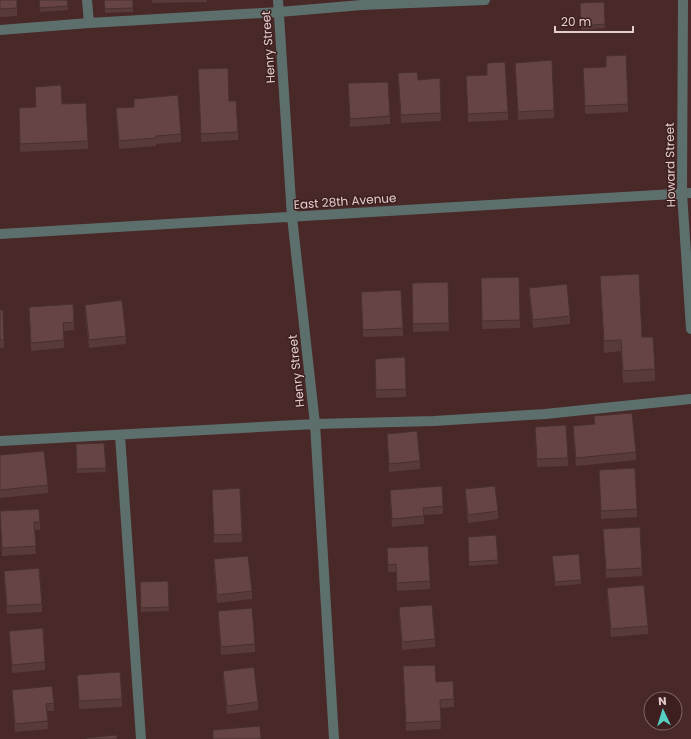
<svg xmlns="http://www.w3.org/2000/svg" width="691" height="739" viewBox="0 0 691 739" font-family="Poppins,sans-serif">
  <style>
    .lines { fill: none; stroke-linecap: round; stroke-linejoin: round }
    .minor { stroke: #5d6f6c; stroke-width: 10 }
    .wall { fill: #583a3a }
    .building { fill: #664443; stroke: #47302f }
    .labels { text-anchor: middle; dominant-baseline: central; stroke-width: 3; stroke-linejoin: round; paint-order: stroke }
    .street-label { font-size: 12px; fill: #e3cecd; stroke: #3d1f1f }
  </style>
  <rect width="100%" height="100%" fill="#482928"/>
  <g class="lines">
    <path class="minor" d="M87,0L89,23
      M278,0L292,217L315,424L334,739
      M683,0L682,193L691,329
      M0,30L89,23L279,12L362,5L485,0
      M0,234L691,193
      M120,435L141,739
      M0,441L315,424L434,421L545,414L691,399"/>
  </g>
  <path class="wall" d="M0,0H17V16L0,17Z
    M39,0H67L68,10L40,12Z
    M104,0H133V12L105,13Z
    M152,0H207V2L152,3Z
    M604,2L605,28L581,30L580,3Z
    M606,56L628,104V112L585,114L583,68L606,67Z
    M487,63L508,112V120L468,122L466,76L487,75Z
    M515,63L554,110V118L518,120Z
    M198,69L229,101L238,132V140L201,142Z
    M398,73L418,80L441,113V121L401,123Z
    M348,83L390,116V124L350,127Z
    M35,87L62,104L88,141V149L20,152L19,116L36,107Z
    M134,99L181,134V142L156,144V146L119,149L116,116V108L134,107Z
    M600,276L642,337L655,369V381L623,383L621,351L604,353Z
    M519,277L520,328L482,329L481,278Z
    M448,282L449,331L413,332L412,283Z
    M529,288L570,316V324L533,328L529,296Z
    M361,292L403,328V336L363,337Z
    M85,305L126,336V344L89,348L85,313Z
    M29,307L74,322V330L64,331V348L31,351Z
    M0,310L4,340V348H0Z
    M375,359L406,389V397L376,398Z
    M594,416L636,452V460L576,466L573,434V426L594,424Z
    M535,427L568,458V466L537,467Z
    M387,434L420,461V469L389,472L387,442Z
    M104,443L106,472L77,473L76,448Z
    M0,455L48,485V493L0,498Z
    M599,470L637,509V517L601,519Z
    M465,489L498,511V519L468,523L465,497Z
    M212,490L242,534V542L214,543Z
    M390,490L443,506V514L424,515V524L392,527L390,498Z
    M0,511L40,522V530H34L36,554L2,556Z
    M603,529L642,568V576L606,578Z
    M468,541L498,560V564L469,566Z
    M387,548L430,581V589L397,591L396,572H388Z
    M552,556L581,580V584L555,586Z
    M214,559L252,591V599L217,603L214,567Z
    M4,571L42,604V612L7,614L4,579Z
    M168,581L169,611L141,612L140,582Z
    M607,588L648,626V634L611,637L607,596Z
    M399,607L435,639V647L402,650L399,615Z
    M218,611L255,644V652L221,655L218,619Z
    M9,631L45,662V670L12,673L9,639Z
    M403,666L436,682L454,699V707L440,708L441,729L406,731Z
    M223,671L258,702V710L227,714L223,679Z
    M77,675L122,699V707L79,709Z
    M12,690L54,703V711H47L48,729L15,732L12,697Z"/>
  <path class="building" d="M0,0H17V8L0,9Z
    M39,0H67L68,6L40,8Z
    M104,0H133V8L105,9Z
    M604,2L605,24L581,26L580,3Z
    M626,55L628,104L585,106L583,68L606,67V56Z
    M552,60L554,110L518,112L515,63Z
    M505,62L508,112L468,114L466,76L487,75V63Z
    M228,68L229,101H236L238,132L201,134L198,69Z
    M417,72L418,80L440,78L441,113L401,115L398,73Z
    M388,82L390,116L350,119L348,83Z
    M61,85L62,104L86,103L88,141L20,144L19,108L36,107L35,87Z
    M178,95L181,134L156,136V138L119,141L116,108L134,107V99Z
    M639,274L642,337H653L655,369L623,371L621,340L604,341L600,276Z
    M519,277L520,320L482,321L481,278Z
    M448,282L449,323L413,324L412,283Z
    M567,284L570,316L533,320L529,288Z
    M401,290L403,328L363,330L361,292Z
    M122,300L126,336L89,340L85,305Z
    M73,304L74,322L63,323L64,340L31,343L29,307Z
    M0,310H3L4,340H0Z
    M405,357L406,389L376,390L375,359Z
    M632,413L636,452L576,458L573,426L595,424L594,416Z
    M566,425L568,458L537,459L535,427Z
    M417,431L420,461L389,464L387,434Z
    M104,443L106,468L77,469L76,444Z
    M44,451L48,485L0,490V455Z
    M635,468L637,509L601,511L599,470Z
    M442,486L443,506L423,508L424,516L392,519L390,490Z
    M495,486L498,511L468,515L465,489Z
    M240,488L242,534L214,535L212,490Z
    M39,509L40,522H34L36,546L2,548L0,511Z
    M640,527L642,568L606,570L603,529Z
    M496,535L498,560L469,562L468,537Z
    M428,546L430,581L397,583L396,564L388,565L387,548Z
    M579,554L581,580L555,582L552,556Z
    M248,556L252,591L217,595L214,559Z
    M39,568L42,604L7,606L4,571Z
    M168,581L169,607L141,608L140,582Z
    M644,585L648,626L611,629L607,588Z
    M432,605L435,639L402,642L399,607Z
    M252,608L255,644L221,647L218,611Z
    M43,628L45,662L12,665L9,631Z
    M435,665L436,682L453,681L454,699L440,700L441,721L406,723L403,666Z
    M254,667L258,702L227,706L223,671Z
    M120,672L122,699L79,701L77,675Z
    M52,686L54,703L46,704L48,721L15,724L12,690Z
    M260,726L261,739H213V730Z
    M117,735V739H86V738Z"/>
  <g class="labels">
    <g class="street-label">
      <text transform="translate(268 47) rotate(-94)">Henry Street</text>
      <text transform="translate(670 165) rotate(-91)">Howard Street</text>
      <text transform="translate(345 201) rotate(-4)">East 28th Avenue</text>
      <text transform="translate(296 371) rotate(-96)">Henry Street</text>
    </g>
  </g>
  <g transform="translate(663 711) rotate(356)"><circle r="19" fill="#3d1f1f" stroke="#7f6565"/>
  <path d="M0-3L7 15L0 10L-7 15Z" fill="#57cec2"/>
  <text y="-6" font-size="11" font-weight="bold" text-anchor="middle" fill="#e3cecd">N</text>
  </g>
  <path d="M555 26v6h78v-6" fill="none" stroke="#e3cecd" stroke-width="2"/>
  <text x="561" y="26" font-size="12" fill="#e3cecd" stroke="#3d1f1f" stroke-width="3" paint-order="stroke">20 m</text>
</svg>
